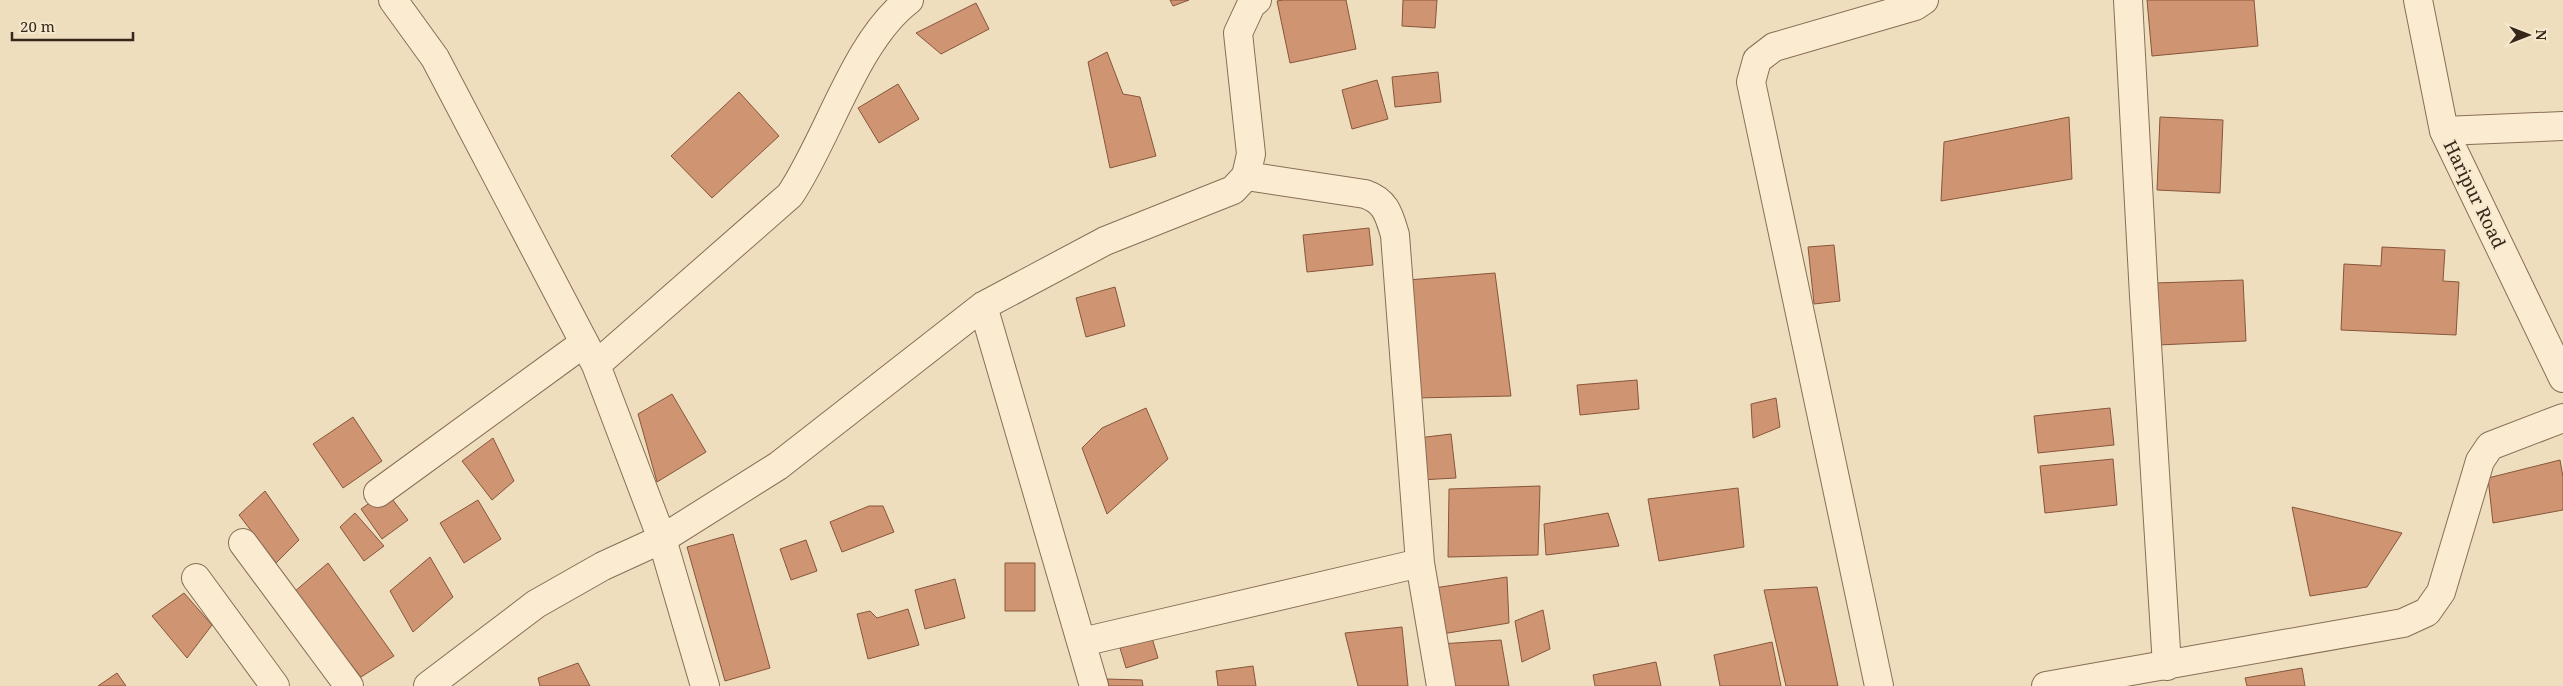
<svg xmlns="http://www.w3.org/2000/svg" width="2563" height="686" viewBox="0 0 2563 686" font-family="'Noto Serif',serif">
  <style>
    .building { fill: #cf9472; stroke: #87563b }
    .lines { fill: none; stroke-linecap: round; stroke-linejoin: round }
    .minor-casing { stroke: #886e56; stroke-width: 30 }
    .minor { stroke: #faebd1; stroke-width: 28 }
    .labels { text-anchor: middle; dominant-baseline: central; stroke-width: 4; stroke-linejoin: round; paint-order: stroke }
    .street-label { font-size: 18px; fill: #36271b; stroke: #f6e8cd }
  </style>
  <rect width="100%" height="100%" fill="#efdebe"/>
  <path class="building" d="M1170,0H1189L1173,6Z
    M1283,0H1346L1356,49L1290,63L1277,1Z
    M1403,0H1437L1435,28L1402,26Z
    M2147,0H2254L2258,46L2152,56Z
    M976,3L989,29L941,54L916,33Z
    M1107,52L1123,94L1140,97L1156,156L1110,168L1088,62Z
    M1438,72L1441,102L1395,107L1392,77Z
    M1377,80L1388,119L1352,129L1342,90Z
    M898,84L919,119L879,143L858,108Z
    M739,92L779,136L712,198L671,156Z
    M2069,117L2072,179L1941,201L1944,142Z
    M2160,117L2223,120L2220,193L2157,190Z
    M1369,228L1373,265L1307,272L1303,235Z
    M1834,245L1840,301L1814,304L1808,247Z
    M2382,247L2445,250L2443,281L2459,282L2456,335L2341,330L2344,264L2381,266Z
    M1495,273L1511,396L1415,398L1408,280Z
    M2243,280L2246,341L2158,345L2156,283Z
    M1115,287L1125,326L1086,337L1076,298Z
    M1637,380L1639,409L1580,415L1577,385Z
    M672,394L706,452L657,482L638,414Z
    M1776,398L1780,427L1753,438L1751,404Z
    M1146,408L1168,459L1107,514L1082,448L1102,428Z
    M2110,408L2114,445L2038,453L2034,416Z
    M353,417L382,461L343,488L313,444Z
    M1451,434L1456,478L1420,480L1418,438Z
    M493,438L514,481L492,500L462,461Z
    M2113,459L2117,505L2045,513L2040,466Z
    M2560,460L2563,477V510L2493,523L2488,478Z
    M1540,486L1538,555L1448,557L1449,489Z
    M1738,488L1744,547L1659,561L1648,499Z
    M265,491L299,540L276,563L239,515Z
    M386,491L408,520L382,539L361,509Z
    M478,500L501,539L464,563L440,523Z
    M869,506H883L894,532L842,552L830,522Z
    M2292,507L2402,533L2367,587L2310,596Z
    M355,513L384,546L364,561L340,527Z
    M1608,513L1619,546L1546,555L1544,524Z
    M733,534L770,668L725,681L687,547Z
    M806,540L817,571L791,580L780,549Z
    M430,557L453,597L413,632L390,591Z
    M328,563L394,656L361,677L294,592Z
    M1005,563H1035V611H1005Z
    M1507,577L1509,623L1442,634L1434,588Z
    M955,579L965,618L925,629L915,590Z
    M1817,587L1838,686H1786L1764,590Z
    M184,593L212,625L187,658L152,616Z
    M908,609L919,645L868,659L857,614L870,611L877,618Z
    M1543,610L1550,649L1522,662L1515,621Z
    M1402,627L1408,686H1358L1345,633Z
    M1152,638L1158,658L1126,668L1120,648Z
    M1501,640L1509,686H1450L1440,644Z
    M1772,642L1781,686H1720L1714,655Z
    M1656,662L1661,686H1595L1593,675Z
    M578,663L590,686H540L538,678Z
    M1253,666L1256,686H1218L1216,671Z
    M2302,668L2305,686H2247L2245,678Z
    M117,673L126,686H98Z
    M1107,679L1142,680L1143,686H1109Z"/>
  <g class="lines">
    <defs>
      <path id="minor" d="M393,0L435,58L596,365L662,539L705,686
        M2128,0L2144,296L2167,666
        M2418,0L2444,131L2563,378
        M2444,131L2563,126
        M1246,176L1365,194C1386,201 1389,215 1395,235L1420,563L1441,686
        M983,306L1094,686
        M596,365L790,195C829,137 855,41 909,0
        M378,493L584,343
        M243,543L349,686
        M196,578L275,686
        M1082,642L1420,563
        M428,686L536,604L603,566L662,539L778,466L983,306L1105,241L1233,190L1246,176L1251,154L1238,33L1251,5L1257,0
        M1879,686L1751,82L1757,60L1774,47L1915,6L1924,0
        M2046,686L2403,623L2427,612L2441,592L2480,461L2490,446L2563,418"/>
    </defs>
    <use href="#minor" class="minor-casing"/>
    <use href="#minor" class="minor"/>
  </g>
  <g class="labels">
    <g class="street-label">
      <text transform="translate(2475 194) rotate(64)">Haripur Road</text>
    </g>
  </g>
  <g transform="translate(2528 35) rotate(90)" stroke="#f6e8cd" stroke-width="4" paint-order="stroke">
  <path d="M0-4L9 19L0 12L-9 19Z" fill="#36271b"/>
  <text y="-8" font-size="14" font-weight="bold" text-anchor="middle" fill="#36271b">N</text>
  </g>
  <path d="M12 32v8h121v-8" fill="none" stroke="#36271b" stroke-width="2.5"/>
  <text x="20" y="32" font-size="15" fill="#36271b" stroke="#f6e8cd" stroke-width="4" paint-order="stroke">20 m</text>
</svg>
